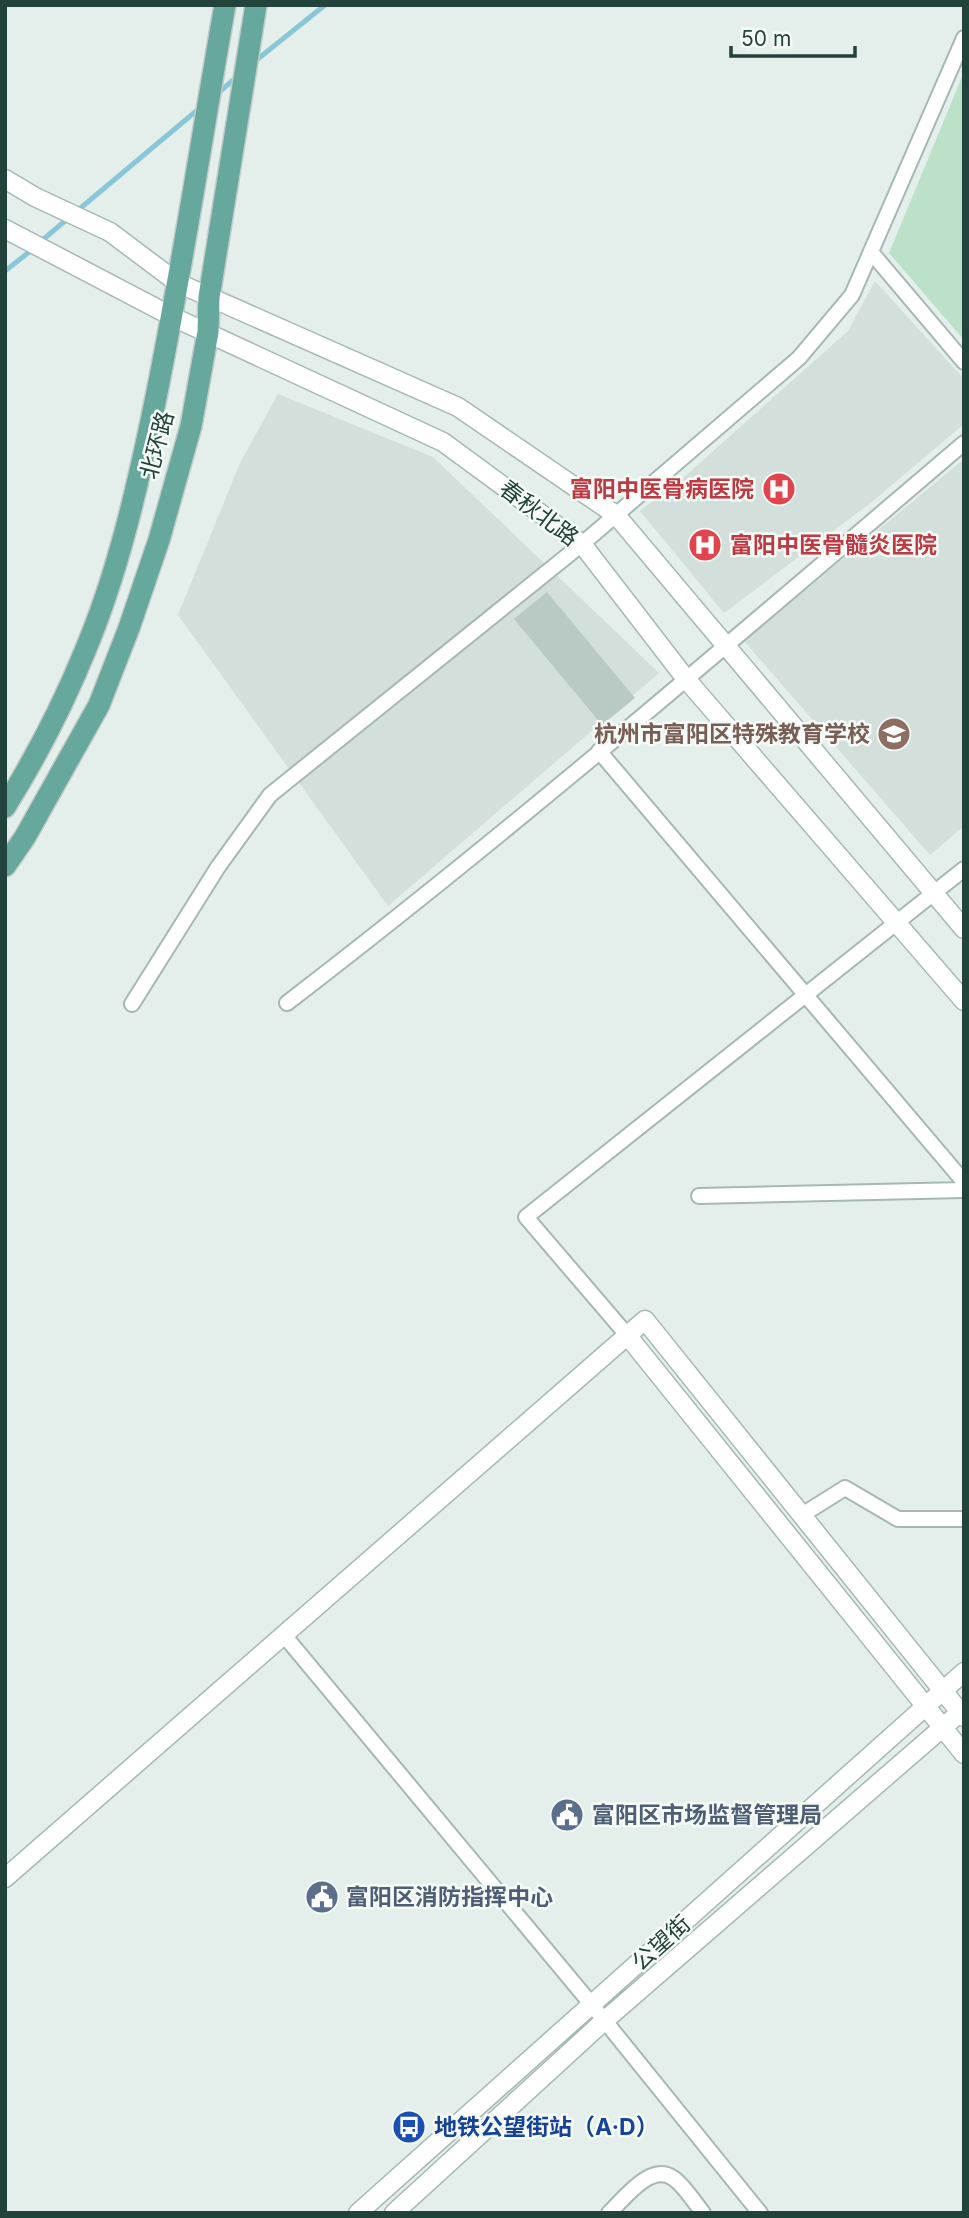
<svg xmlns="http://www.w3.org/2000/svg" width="969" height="2218" viewBox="0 0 969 2218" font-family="Inter,'Noto Sans SC',sans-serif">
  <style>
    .built { fill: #d2dfda }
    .green { fill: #bce1c9 }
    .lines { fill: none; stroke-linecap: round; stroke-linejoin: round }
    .stream { stroke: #89c6d7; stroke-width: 5 }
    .building { fill: #b9cac4 }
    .minor-casing { stroke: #a6b8b3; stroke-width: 18 }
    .tertiary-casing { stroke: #a6b8b3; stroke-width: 21 }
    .primary-casing { stroke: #c1cac8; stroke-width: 24 }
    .minor { stroke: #fff; stroke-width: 14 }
    .tertiary { stroke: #fff; stroke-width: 18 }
    .primary { stroke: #66a89b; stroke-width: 21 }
    .labels { text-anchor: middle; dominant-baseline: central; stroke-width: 5; stroke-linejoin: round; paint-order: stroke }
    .street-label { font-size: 23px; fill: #22433c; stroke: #f6fbf8 }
    .health-label { font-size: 23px; font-weight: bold; fill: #be3a42; stroke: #f6fbf8; text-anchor: end }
    .education-label { font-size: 23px; font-weight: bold; fill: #785e54; stroke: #f6fbf8; text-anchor: end }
    .service-label { font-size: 23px; font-weight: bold; fill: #4e5e75; stroke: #f6fbf8; text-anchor: start }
    .transit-label { font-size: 23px; font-weight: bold; fill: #164399; stroke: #f6fbf8; text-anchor: start }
  </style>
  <rect width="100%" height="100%" fill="#e4efeb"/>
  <path class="built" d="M875,281L964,379V424L873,501L724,613L640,511L684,477L848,331Z
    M278,394L433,457L659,673L388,906L178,615L240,463Z
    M964,459V826L930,855L744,641Z"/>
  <path class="green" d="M964,72V340L889,253Z"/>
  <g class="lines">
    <path class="stream" d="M254,62L325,5
      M217,94L239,75
      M40,242L201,107
      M5,271L33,249"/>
  </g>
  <path class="building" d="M547,592L635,698L602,725L514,619Z"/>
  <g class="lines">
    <defs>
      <path id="minor" d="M871,252L964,362
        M599,751L964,1182
        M287,1003C519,825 741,633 964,443
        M132,1004L218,867L270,795L582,544L799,358L852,295L964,38
        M699,1196L964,1190
        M627,1335L526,1217L964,869
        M802,1515L845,1488L898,1519H964
        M283,1634L592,2005L760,2213
        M609,2213C624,2199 651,2162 673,2178C683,2184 695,2203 703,2213"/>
      <path id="tertiary" d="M5,179L35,197L110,232L178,283L458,407L616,515L964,929
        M5,229L173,317L443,442L582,544L686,679L964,1001
        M627,1335L964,1754
        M5,1878L645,1320L964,1717
        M358,2213L964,1672
        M394,2213L604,2021L964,1709"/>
      <path id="primary" d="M5,807C36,757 63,705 85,651C117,575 136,493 153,412C181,277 201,141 225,5
        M5,866L25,837L99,705L129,628L159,540L191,426L208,332L209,297L256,5"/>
    </defs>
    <use href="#minor" class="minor-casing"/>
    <use href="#tertiary" class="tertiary-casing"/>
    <use href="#primary" class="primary-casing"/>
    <use href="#minor" class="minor"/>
    <use href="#tertiary" class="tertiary"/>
    <use href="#primary" class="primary"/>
  </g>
  <defs>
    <symbol id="hospital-disc" viewBox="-11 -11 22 22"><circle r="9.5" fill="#e0444e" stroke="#f6fbf8"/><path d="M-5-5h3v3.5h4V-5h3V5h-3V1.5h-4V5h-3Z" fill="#fff"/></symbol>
    <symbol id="school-disc" viewBox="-11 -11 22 22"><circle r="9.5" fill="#8d6e63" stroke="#f6fbf8"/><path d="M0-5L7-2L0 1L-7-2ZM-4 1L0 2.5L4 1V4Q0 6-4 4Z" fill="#fff"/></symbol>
    <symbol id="civic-disc" viewBox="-11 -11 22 22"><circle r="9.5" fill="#5c6f8a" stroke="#f6fbf8"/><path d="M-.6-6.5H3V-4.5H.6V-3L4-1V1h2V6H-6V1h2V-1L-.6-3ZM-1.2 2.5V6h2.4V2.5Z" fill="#fff"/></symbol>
    <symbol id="bus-disc" viewBox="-11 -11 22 22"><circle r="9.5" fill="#1a4fb4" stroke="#f6fbf8"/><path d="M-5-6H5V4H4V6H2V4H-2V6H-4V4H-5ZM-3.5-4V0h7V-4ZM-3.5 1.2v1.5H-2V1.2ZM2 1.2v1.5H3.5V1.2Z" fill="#fff"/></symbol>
  </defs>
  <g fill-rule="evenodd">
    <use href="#hospital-disc" x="760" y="470" width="38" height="38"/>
    <use href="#hospital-disc" x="686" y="526" width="38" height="38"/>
    <use href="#school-disc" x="875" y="715" width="38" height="38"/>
    <use href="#civic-disc" x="548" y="1796" width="38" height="38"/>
    <use href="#civic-disc" x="303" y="1878" width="38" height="38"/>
    <use href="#bus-disc" x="390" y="2108" width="38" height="38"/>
  </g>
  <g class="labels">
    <g class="street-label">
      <text transform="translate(157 445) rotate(-75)">北环路</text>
      <text transform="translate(539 513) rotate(37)">春秋北路</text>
      <text transform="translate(661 1943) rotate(-42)">公望街</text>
    </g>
    <g class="health-label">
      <text x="754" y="489">富阳中医骨病医院</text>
      <text x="730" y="545" text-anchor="start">富阳中医骨髓炎医院</text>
    </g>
    <g class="education-label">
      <text x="870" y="734">杭州市富阳区特殊教育学校</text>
    </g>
    <g class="service-label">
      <text x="592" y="1815">富阳区市场监督管理局</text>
      <text x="346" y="1897">富阳区消防指挥中心</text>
    </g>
    <g class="transit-label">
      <text x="434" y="2127">地铁公望街站（A·D）</text>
    </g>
  </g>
  <rect width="969" height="2218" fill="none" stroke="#22433c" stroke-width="14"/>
  <path d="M731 46v10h124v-10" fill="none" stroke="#22433c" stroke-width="3.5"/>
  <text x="741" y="46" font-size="21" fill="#22433c" stroke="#f6fbf8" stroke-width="5" paint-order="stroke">50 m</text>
</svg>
